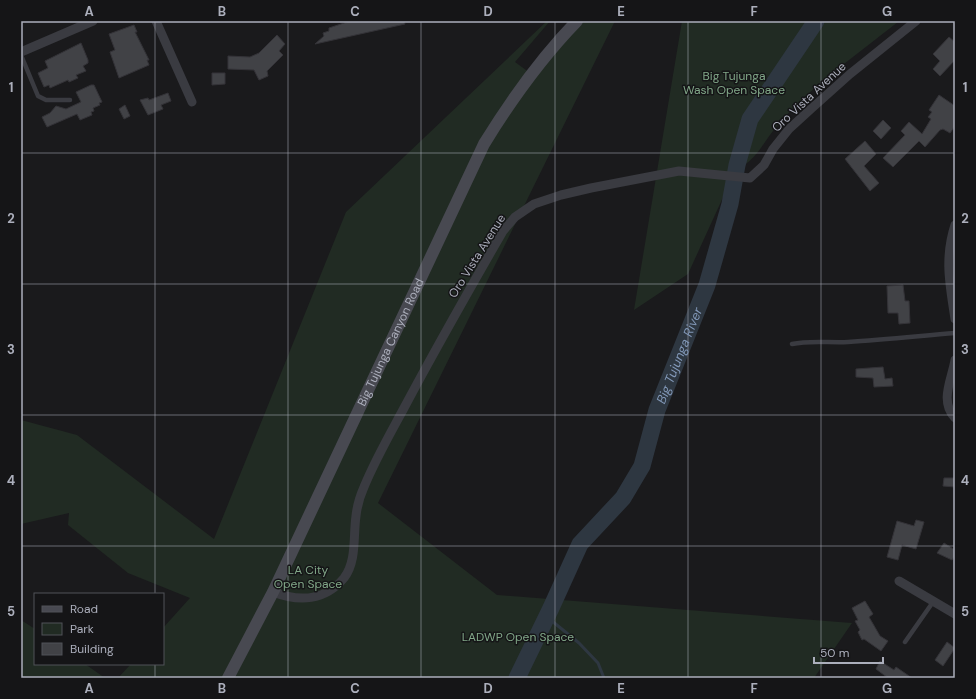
<svg xmlns="http://www.w3.org/2000/svg" width="976" height="699" viewBox="0 0 976 699" font-family="'DM Sans',sans-serif">
  <style>
    .green { fill: #212b23 }
    .lines { fill: none; stroke-linecap: round; stroke-linejoin: round }
    .stream { stroke: #2e3741; stroke-width: 3 }
    .river { stroke: #2e3741; stroke-width: 17 }
    .building { fill: #414246; stroke: #343338 }
    .lane { stroke: #3a3b41; stroke-width: 4.5 }
    .street { stroke: #3a3b41; stroke-width: 9 }
    .secondary { stroke: #484951; stroke-width: 12 }
    .grid { fill: none; stroke: #acafbc; stroke-width: 1; stroke-opacity: 0.55 }
    .labels { text-anchor: middle; dominant-baseline: central; stroke-width: 3; stroke-linejoin: round; paint-order: stroke }
    .park-label { font-size: 12px; fill: #82a889; stroke: #151517 }
    .street-label { font-size: 12px; fill: #acafbc; stroke: #151517 }
    .water-label { font-size: 13px; font-style: italic; fill: #8298b8; stroke: #151517 }
    .neatline { fill: none; stroke: #acafbc; stroke-width: 1.5 }
    .grid-label { font-size: 13px; text-anchor: middle; font-weight: bold; fill: #acafbc }
  </style>
  <rect width="100%" height="100%" fill="#1a1a1c"/>
  <path class="green" d="M547,21H550L515,62L530,73L575,21H615L378,503L497,595L852,623L814,678H118L131,664H163V628L190,598L128,573L68,525L69,513L21,524V420L77,435L214,539L346,212Z
    M682,21H899C858,54 811,86 777,126C762,143 754,167 730,170V182L688,274L634,310Z
    M21,620L35,629V664H85L105,678H21Z"/>
  <g class="lines">
    <path class="stream" d="M547,617L579,643L598,663L604,678"/>
    <path class="river" id="s1" d="M517,678L551,608L580,544L623,498L642,466L657,410L707,285L730,204L737,165L750,119L816,21"/>
  </g>
  <path class="building" d="M350,21H404L405,24L315,44L324,36L323,33L329,31V28Z
    M134,25L137,32H135L149,60H147L149,65L119,78L110,52L115,50L109,34Z
    M277,35L285,44L279,51L283,55L267,71L268,76L259,80L254,70L228,69V56L250,57L259,53Z
    M949,37L955,42V60L940,76L933,69L940,61L933,54Z
    M81,43L88,60V63L83,66L86,71L76,75L78,78L69,82L68,80L50,88L49,85L44,87L38,73L48,68L45,61Z
    M212,73H225V84L212,85Z
    M91,85H94L102,102L99,103L100,105L93,108L94,111L91,112L92,115L80,120L77,114L47,127L42,117L50,113L56,106L66,109L81,102L76,92Z
    M168,93L171,101L161,105L163,109L148,115L140,100L148,98L149,100Z
    M939,95L955,106V126L950,133L943,129L940,130L925,147L919,141L893,167L883,158L905,135L901,131L909,122L922,134L931,119L928,117L932,112L929,110Z
    M125,105L130,116L124,119L119,109Z
    M883,120L891,128L881,139L873,131Z
    M865,141L876,154L864,166L879,183L870,191L845,159Z
    M903,285L905,301H909L910,323L899,324L898,313H888L887,286Z
    M883,367L885,379L892,378L893,386L874,387L873,378L856,377V369Z
    M944,478H955V487L943,486Z
    M916,520L924,522L916,549L902,545L898,560L887,557L897,521L914,526Z
    M944,543L955,550V556L952,560L937,553Z
    M865,601L873,614L869,617L880,636L888,641L881,651L864,639L862,640L858,632L860,630L855,621L858,620L852,608Z
    M947,642L955,648L943,666L935,660Z
    M880,661L894,670L896,667L912,678H888L876,669Z"/>
  <g class="lines">
    <path class="lane" d="M21,55L38,96L46,100H70
      M792,344C810,340 829,343 848,342C884,340 919,336 955,333
      M905,642L933,602"/>
    <path class="street" d="M156,21L192,102
      M21,52L93,21
      M955,225C944,259 950,285 955,319
      M955,360C952,379 939,401 955,418
      M899,581L955,614
      M273,592C299,602 325,601 344,578C357,561 353,536 356,516C357,506 360,496 364,487C375,460 390,434 404,408C436,348 469,290 503,231L515,217L534,204L561,195L591,188L679,171L750,178L764,165L773,149L789,129L812,108L850,74L916,21"/>
    <path class="secondary" id="s2" d="M228,678L273,592L484,144C511,100 541,58 577,21"/>
  </g>
  <path class="grid" d="M155,21V594M288,21V678M421,21V678M555,21V678M688,21V678M821,21V678M21,153H955M21,284H955M21,415H955M21,546H955M155,664V678"/>
  <g class="labels">
    <g class="park-label">
      <text x="734" y="76">Big Tujunga<tspan x="734" dy="14">Wash Open Space</tspan></text>
      <text x="308" y="570">LA City<tspan x="308" dy="14">Open Space</tspan></text>
      <text x="518" y="637">LADWP Open Space</text>
    </g>
    <g class="street-label">
      <text transform="translate(809 97) rotate(-43)">Oro Vista Avenue</text>
      <text transform="translate(477 256) rotate(-58)">Oro Vista Avenue</text>
      <text stroke="none"><textPath href="#s2" startOffset="373">Big Tujunga Canyon Road</textPath></text>
    </g>
    <g class="water-label">
      <text stroke="none"><textPath href="#s1" startOffset="365">Big Tujunga River</textPath></text>
    </g>
  </g>
  <rect width="976" height="699" fill="none" stroke="#151517" stroke-width="44"/>
  <rect x="34" y="593" width="130" height="72" fill="#151517" stroke="#515359"/>
  <rect x="42" y="606" width="20" height="6" fill="#484951" stroke="#515359"/>
  <text x="70" y="613" font-size="12" fill="#acafbc">Road</text>
  <rect x="42" y="623" width="20" height="12" fill="#212b23" stroke="#515359"/>
  <text x="70" y="633" font-size="12" fill="#acafbc">Park</text>
  <rect x="42" y="643" width="20" height="12" fill="#414246" stroke="#515359"/>
  <text x="70" y="653" font-size="12" fill="#acafbc">Building</text>
  <path d="M814 657v6h69v-6" fill="none" stroke="#acafbc" stroke-width="2"/>
  <text x="820" y="657" font-size="12" fill="#acafbc" stroke="#151517" stroke-width="3" paint-order="stroke">50 m</text>
  <rect x="22" y="22" width="932" height="655" class="neatline"/>
  <g class="grid-label">
    <text x="89" y="16">A</text>
    <text x="222" y="16">B</text>
    <text x="355" y="16">C</text>
    <text x="488" y="16">D</text>
    <text x="621" y="16">E</text>
    <text x="754" y="16">F</text>
    <text x="887" y="16">G</text>
    <text x="11" y="92">1</text>
    <text x="965" y="92">1</text>
    <text x="11" y="223">2</text>
    <text x="965" y="223">2</text>
    <text x="11" y="354">3</text>
    <text x="965" y="354">3</text>
    <text x="11" y="485">4</text>
    <text x="965" y="485">4</text>
    <text x="11" y="616">5</text>
    <text x="965" y="616">5</text>
    <text x="89" y="693">A</text>
    <text x="222" y="693">B</text>
    <text x="355" y="693">C</text>
    <text x="488" y="693">D</text>
    <text x="621" y="693">E</text>
    <text x="754" y="693">F</text>
    <text x="887" y="693">G</text>
  </g>
</svg>
